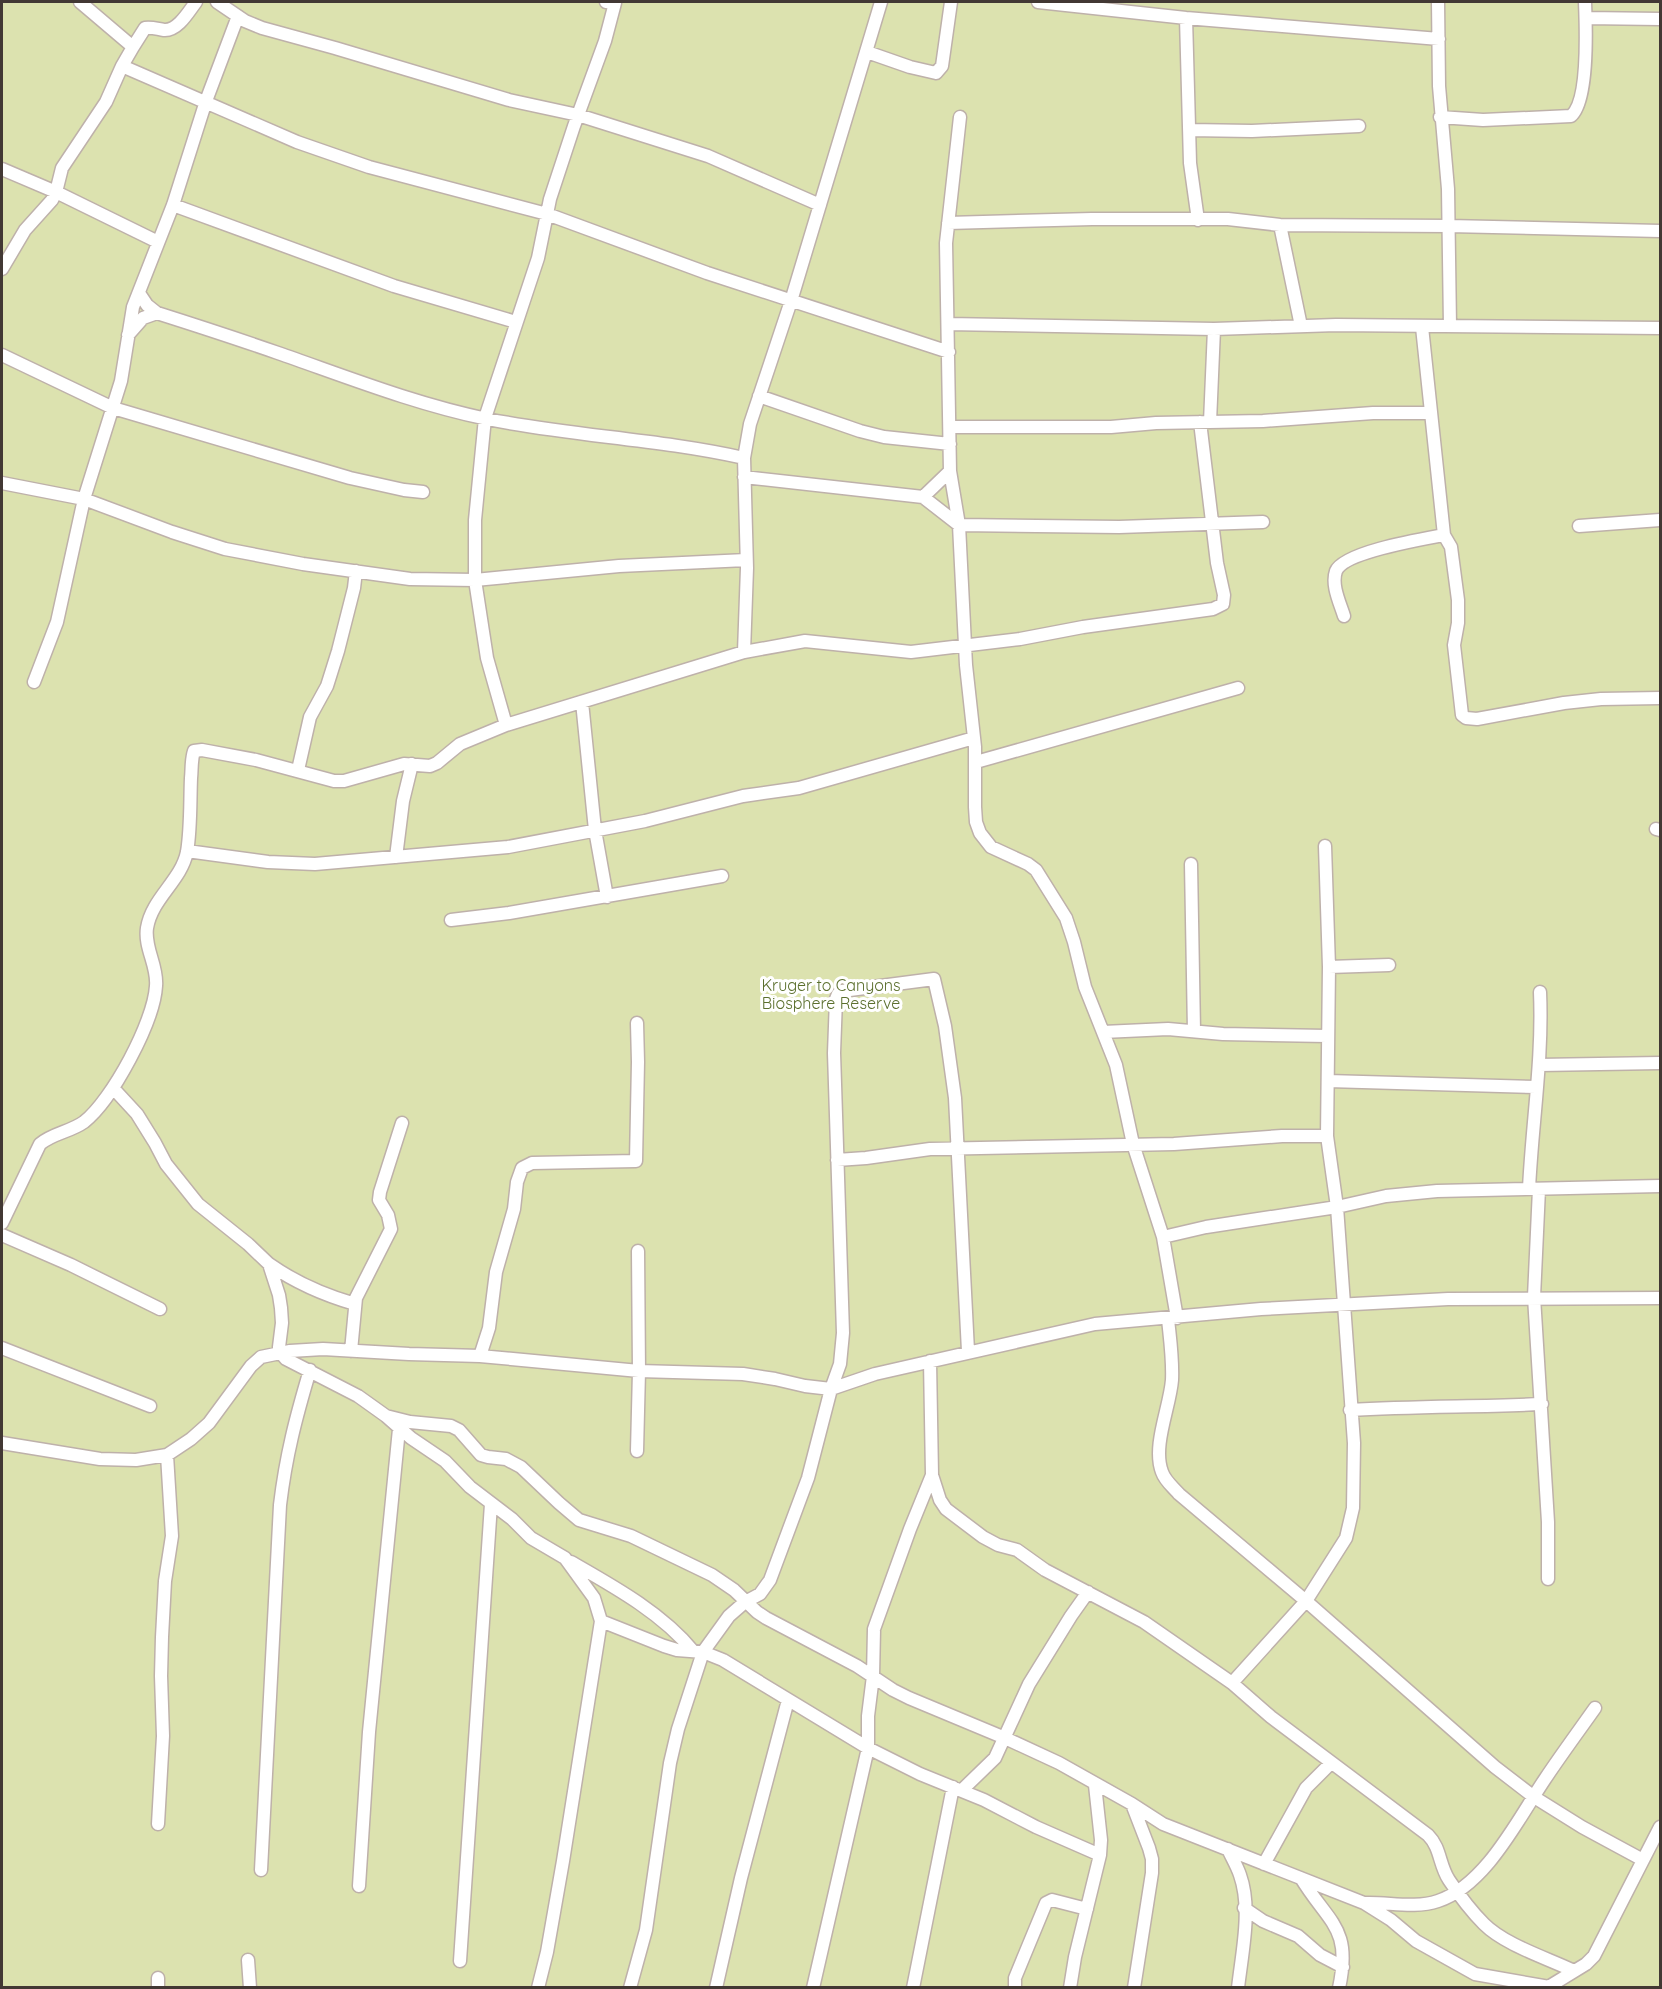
<svg xmlns="http://www.w3.org/2000/svg" width="1662" height="1989" viewBox="0 0 1662 1989" font-family="Quicksand,sans-serif">
  <style>
    .green { fill: #dce2af }
    .lines { fill: none; stroke-linecap: round; stroke-linejoin: round }
    .minor-casing { stroke: #beb1aa; stroke-width: 15 }
    .minor { stroke: #fff; stroke-width: 12 }
    .labels { text-anchor: middle; dominant-baseline: central; stroke-width: 6; stroke-linejoin: round; paint-order: stroke }
    .park-label { font-size: 16px; fill: #5b6f2d; stroke: #fff }
  </style>
  <rect width="100%" height="100%" fill="#f1e9e4"/>
  <path class="green" d="M2,2H1660V1987L2,1988Z"/>
  <g class="lines">
    <defs>
      <path id="minor" d="M80,2L133,47L122,66L297,142L369,167L547,214L707,273L949,352
        M217,2L245,21L262,28L335,48L509,100L578,115L708,156L820,205
        M1038,2L1186,18L1439,39
        M1438,2L1439,86L1448,189L1450,326
        M1186,18L1190,163L1198,220
        M1586,18L1660,19
        M133,47L145,28C152,27 157,29 164,30C178,31 189,11 196,2
        M867,52L910,67L936,73L942,66L951,2
        M960,117L946,243L950,471L959,525L966,665L975,747V807L976,822L980,833L991,847L1028,864L1036,870L1066,918L1074,942L1085,987L1116,1065L1133,1144L1163,1237L1177,1318
        M1440,117L1483,120L1571,116C1589,101 1586,26 1585,2
        M1189,130L1252,131L1359,126
        M2,169L56,192L158,242
        M173,205L394,286L516,322
        M948,223L1092,219H1228L1280,225L1449,226L1660,231
        M1280,225L1301,326
        M2,269L25,230L52,200L56,192L62,168L106,102L122,66
        M139,293L147,305L157,313C198,326 238,339 278,353C347,377 415,404 487,419C572,436 659,439 744,458
        M948,324L1214,329L1336,325L1660,328
        M1422,327L1444,535L1451,547L1458,600V623L1454,645L1462,715L1466,718L1477,719L1564,703L1601,699L1660,698
        M128,335L143,318L157,313
        M2,355L113,408L350,478L404,490L423,492
        M759,396L860,431L884,437L950,444
        M1210,422L1214,329
        M950,427H1111L1156,423L1263,421L1373,413H1430
        M744,477L923,497L959,525L1119,527L1263,522
        M2,483L84,499L172,532L225,549L303,564L410,579L475,580L619,566L746,560
        M923,497L950,471
        M1579,526L1660,520
        M1344,616C1340,603 1331,585 1336,571C1344,552 1423,539 1444,535
        M744,652L747,568L744,458L750,424L791,301L881,2
        M34,682L57,622L84,499L121,381L133,307L173,205L206,101L238,16
        M582,702L595,830L607,897
        M506,725L487,658L475,580V520L485,418L538,258L550,199L574,126L605,41L615,3L606,2
        M976,762L1238,688
        M298,770L310,717L327,686L338,651L354,588L356,571
        M1656,829L1660,830
        M187,851L268,862L315,864L508,847L645,821L743,796L799,788L974,738
        M396,857L403,801L412,764
        M1191,864L1194,1031
        M451,920L509,913L722,876
        M1329,967L1389,965
        M1103,1032L1168,1029L1223,1034L1327,1036
        M1539,1065L1660,1063
        M1328,1081L1536,1087
        M113,1088L137,1114L155,1143L166,1164L198,1204L248,1244L269,1264L279,1295L281,1308L282,1323L279,1347L280,1352L286,1359L358,1396L386,1416L411,1438L445,1461L470,1487L512,1519L531,1538L565,1558L594,1598L601,1621L563,1861L547,1952L538,1988
        M837,1160L866,1158L930,1149L1174,1144L1282,1136H1327
        M1529,1189C1532,1124 1543,1058 1540,992
        M1539,1189L1534,1297L1548,1522V1579
        M2,1223L40,1144C53,1133 70,1132 84,1122C112,1100 154,1022 156,986C158,966 144,948 147,928C152,898 181,881 187,852C191,828 190,802 191,778C192,769 191,760 194,751L202,750L256,760L334,781H344L404,764L430,766L437,763L460,744L506,725L744,652L805,641L911,652L1020,639L1083,627L1213,609L1223,604L1224,595L1217,563L1200,422
        M2,1235L71,1265L160,1309
        M1163,1237L1206,1227L1337,1207L1386,1196L1437,1191L1660,1186
        M269,1264C296,1283 324,1295 355,1304
        M1168,1319C1170,1339 1173,1359 1172,1380C1170,1407 1152,1446 1162,1472C1165,1481 1173,1487 1179,1494L1306,1601L1495,1767L1534,1797L1582,1827L1643,1860
        M2,1348L150,1406
        M351,1351L356,1298L391,1229L388,1215L379,1200L380,1192L402,1123
        M480,1356L489,1328L496,1272L514,1209L517,1182L522,1168L532,1163L636,1161L638,1062L637,1023
        M930,1361L932,1475L940,1500L946,1509L983,1537L998,1545L1017,1550L1045,1570L1144,1622L1232,1683L1271,1717L1428,1835C1441,1848 1439,1865 1449,1880C1459,1895 1471,1911 1484,1924C1505,1945 1547,1958 1574,1971
        M1350,1410C1414,1406 1478,1407 1542,1404
        M386,1416L410,1422L451,1426L459,1430L481,1455L488,1457L506,1459L521,1467L559,1503L579,1520L631,1536L712,1575L734,1590L757,1612L766,1618L857,1666L893,1690L909,1698L1005,1738L1059,1763L1132,1804L1163,1824L1364,1903L1391,1920L1416,1941L1475,1974L1555,1988
        M2,1443L100,1459L136,1460L167,1455L191,1439L209,1423L251,1366L261,1357L290,1351L323,1349L409,1354L480,1356L639,1371L743,1374L775,1379L805,1386L831,1389L875,1374L1095,1324L1261,1309L1448,1299L1660,1298
        M637,1451L639,1371L638,1251
        M571,1562C613,1586 662,1613 693,1651
        M601,1621L664,1646L677,1650L703,1652L723,1660L868,1748L920,1774L984,1800L1036,1827L1100,1855
        M1232,1683L1306,1601L1346,1538L1353,1508L1354,1443L1337,1207L1327,1136L1329,967L1325,846
        M962,1790L995,1758L1029,1684L1071,1616L1088,1592
        M1132,1804L1149,1848L1152,1859V1873L1134,1988
        M158,1824L163,1736L161,1676L162,1637L165,1581L172,1536L167,1455
        M1228,1849C1232,1858 1237,1866 1240,1875C1252,1909 1242,1952 1238,1988
        M1264,1864L1306,1788L1331,1763
        M261,1870L280,1505C286,1455 296,1417 310,1370
        M1301,1878C1329,1924 1352,1927 1339,1988
        M359,1886L369,1732L399,1429
        M1365,1903C1389,1902 1414,1909 1438,1901C1486,1885 1518,1819 1545,1779C1561,1755 1578,1732 1595,1708
        M1244,1908L1263,1921L1298,1936L1320,1955L1343,1967
        M248,1960L250,1988
        M460,1961L491,1504
        M1550,1986L1586,1964L1594,1956L1660,1827
        M158,1988V1978
        M630,1988L646,1930L670,1763L678,1729L703,1652L729,1616L745,1602L760,1594L770,1580L808,1478L831,1389L840,1364L843,1333L834,1053L836,999L838,994L842,991L934,979L945,1026L955,1098L968,1351
        M716,1988L741,1878L788,1700
        M813,1988L868,1748V1716L873,1676L874,1629L910,1529L932,1475
        M913,1988L953,1787
        M1015,1988V1978L1046,1903L1052,1900L1087,1909
        M1070,1988L1075,1957L1100,1855L1101,1840L1095,1785"/>
    </defs>
    <use href="#minor" class="minor-casing"/>
    <use href="#minor" class="minor"/>
  </g>
  <g class="labels">
    <g class="park-label">
      <text x="831" y="985">Kruger to Canyons<tspan x="831" dy="18">Biosphere Reserve</tspan></text>
    </g>
  </g>
  <rect width="1662" height="1989" fill="none" stroke="#423834" stroke-width="6"/>
</svg>
